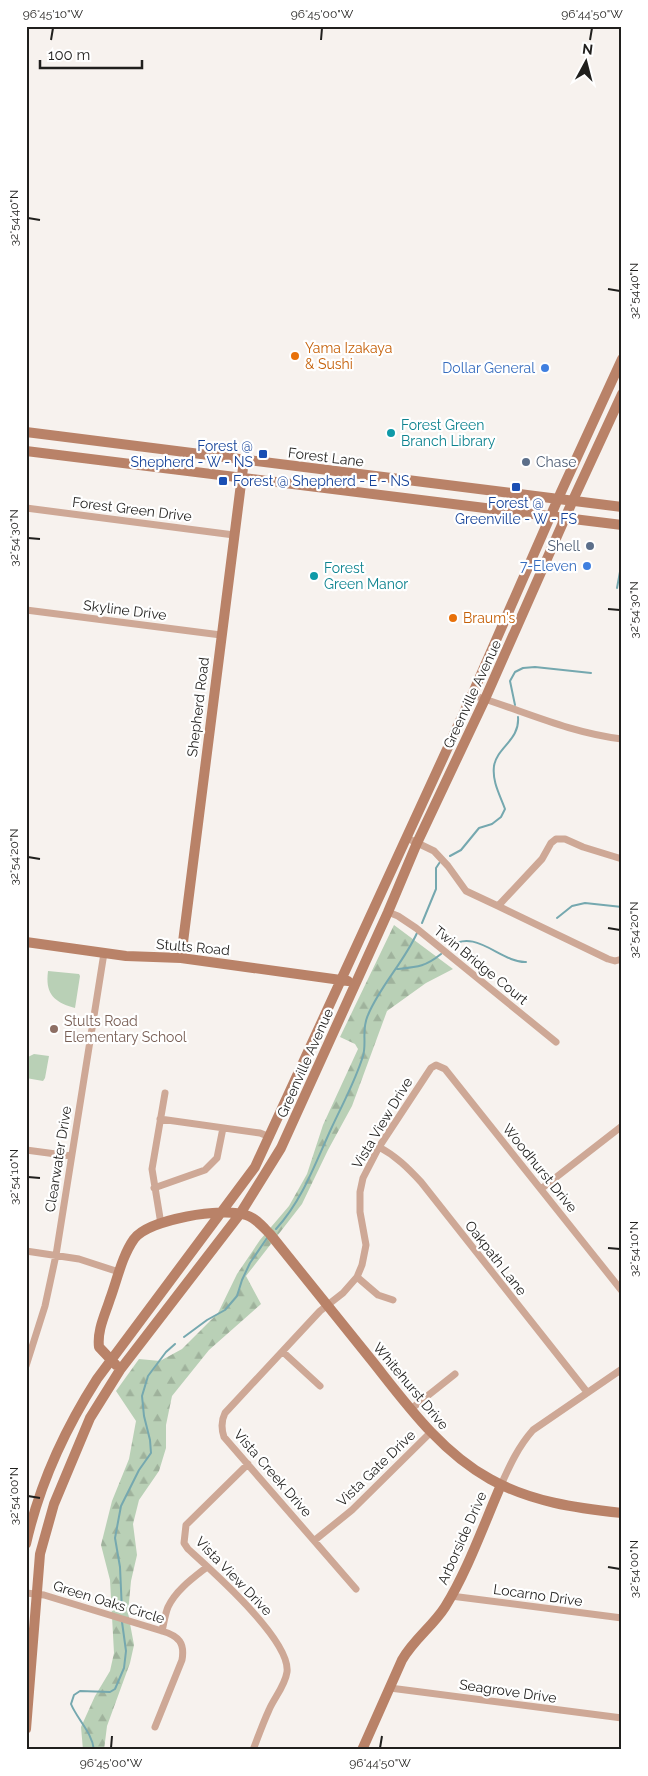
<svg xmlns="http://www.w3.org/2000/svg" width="648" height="1776" viewBox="0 0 648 1776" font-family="Raleway,sans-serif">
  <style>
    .green { fill: #b9d0b6 }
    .forest { fill: url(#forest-firs) }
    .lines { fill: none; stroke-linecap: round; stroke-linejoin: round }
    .stream { stroke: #75a8af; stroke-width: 2 }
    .street { stroke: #cea896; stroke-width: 7 }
    .secondary { stroke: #b98268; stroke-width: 10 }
    .ticks { fill: none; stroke: #201f1d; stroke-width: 2 }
    .food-dot { fill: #e8710a; stroke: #fff; stroke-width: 2 }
    .shop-dot { fill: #3f7fe0; stroke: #fff; stroke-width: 2 }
    .culture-dot { fill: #0f9aa8; stroke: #fff; stroke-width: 2 }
    .transit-dot { fill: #1a4fb4; stroke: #fff; stroke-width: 2 }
    .service-dot { fill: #5c6f8a; stroke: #fff; stroke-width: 2 }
    .education-dot { fill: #8d6e63; stroke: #fff; stroke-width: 2 }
    .labels { text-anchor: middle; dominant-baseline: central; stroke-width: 4.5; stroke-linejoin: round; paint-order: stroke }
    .food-label { font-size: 14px; fill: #c56008; stroke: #fff; text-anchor: start }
    .shop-label { font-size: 14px; fill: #366cbe; stroke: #fff; text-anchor: end }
    .culture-label { font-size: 14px; fill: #0d838f; stroke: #fff; text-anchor: start }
    .transit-label { font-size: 14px; fill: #164399; stroke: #fff; text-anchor: end }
    .street-label { font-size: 14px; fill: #201f1d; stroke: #fff }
    .service-label { font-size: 14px; fill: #4e5e75; stroke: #fff; text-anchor: start }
    .education-label { font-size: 14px; fill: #785e54; stroke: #fff; text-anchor: start }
    .neatline { fill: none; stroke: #201f1d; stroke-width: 2 }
    .ticks-label { font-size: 12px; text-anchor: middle; fill: #201f1d }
  </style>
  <defs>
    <pattern id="forest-firs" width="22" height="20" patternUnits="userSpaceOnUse" patternTransform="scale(1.25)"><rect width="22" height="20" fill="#b9d0b6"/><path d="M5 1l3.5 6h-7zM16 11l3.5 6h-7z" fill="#9fb29c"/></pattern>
  </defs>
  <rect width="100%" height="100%" fill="#f7f2ee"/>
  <path class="green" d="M48,971L79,974L80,976L75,1008C54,1002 45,994 48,971Z
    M34,1054L49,1056L45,1078L43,1081L26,1078V1058Z"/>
  <path class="forest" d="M394,925L453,969L426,983L387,1011L352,1106L328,1150L302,1204L246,1276L261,1304L209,1350L172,1396L166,1425V1448L159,1471L139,1500L133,1524L137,1555L131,1581L128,1613L134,1645L130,1663L107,1726L104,1750H83L81,1727L95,1696L110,1671L114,1653L110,1580L101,1545L112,1501L129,1459L136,1421L116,1391L139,1359L160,1361L182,1349L218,1313L237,1274L260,1240L289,1206L307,1174L323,1125L358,1049L355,1044L340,1037Z"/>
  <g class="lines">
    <path class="stream" d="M617,588L622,561
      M515,705L510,681L515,672L523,668L535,667L591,673
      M450,856L461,850L479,828L492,824L501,817L505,809C500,795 492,782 494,766C497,747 520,740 518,717
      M557,918L572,906L585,903L622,907
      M422,923L436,889V868L440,862
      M450,947C475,927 501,963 526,962
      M397,969C417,967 425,967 441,954
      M276,1229C302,1201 315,1164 331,1129C342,1105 355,1082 363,1056C367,1042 361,1030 368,1015C380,986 404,962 417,933
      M184,1337L207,1320L225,1310L237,1296L242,1280L250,1263L267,1238
      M122,1611L120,1567L115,1538L121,1506L139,1470L151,1453L150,1440L144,1416L142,1396L148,1376L166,1352L175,1344
      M94,1750C92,1732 77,1719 71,1704L74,1695L80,1691L110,1692L115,1689L124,1668L126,1651L122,1622"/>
    <path class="street" d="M26,508L234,535
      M26,610L221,635
      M472,695C524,711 567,732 622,739
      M407,838L434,851L448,866L466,891L498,906
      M622,859L583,847L565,839H556L551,843L542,859L498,906L608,959L615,961L622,959
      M388,912L398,916L416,928L556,1042
      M160,1119L260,1133L270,1137
      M379,1147C396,1156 408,1168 421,1182L587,1392
      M26,1150L71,1156
      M154,1188L205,1170L217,1158L223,1128
      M541,1189L622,1126
      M161,1224L152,1169L165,1093
      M26,1251L79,1259L119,1272
      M357,1277L378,1295L393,1300
      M283,1352L320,1386
      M26,1366L45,1306L56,1255L104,953
      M411,1409L455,1374
      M248,1464L186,1525L184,1543L188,1549C211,1570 291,1640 287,1672C285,1686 274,1698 269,1710C263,1723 258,1737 253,1750
      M501,1485C510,1465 518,1447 533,1430L622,1369
      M315,1540L352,1510L431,1432
      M356,1589L224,1437C221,1428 221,1421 225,1413L320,1311L343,1293L357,1277L362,1265L366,1245L360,1212V1192L363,1178L379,1147L431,1068L436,1065L445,1069L622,1291
      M26,1593L44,1595L162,1631C179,1636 185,1643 182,1660L155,1727
      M451,1596L622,1618
      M162,1631C164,1623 165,1614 168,1607C176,1590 193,1578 207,1567
      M390,1688L622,1718"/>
    <path class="secondary" d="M26,432L622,507
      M26,451L622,525
      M26,942L126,956L181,958L348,981
      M181,958L244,460
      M116,1365L99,1347C97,1330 105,1315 110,1299C117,1280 122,1256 134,1239C149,1219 223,1207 246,1215C256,1218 263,1227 270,1234C304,1276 338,1319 373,1362C407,1405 441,1452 490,1479C531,1502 576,1508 622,1513
      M26,1544C39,1486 65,1429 97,1379L255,1167L472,695L561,492L622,359
      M26,1729L40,1554L54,1504L90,1418L120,1370L240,1214L281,1148L388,912L417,843L485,699L573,500L622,394
      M362,1750L402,1660C414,1639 433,1626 445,1607C467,1572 484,1524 501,1485"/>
  </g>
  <path class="ticks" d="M51,40L53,28M321,40L322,28M590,40L592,28M28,218L40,220M608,289L620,291M28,538L40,539M608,609L620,610M28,857L40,859M608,928L620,930M28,1177L40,1178M608,1248L620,1249M28,1496L40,1498M608,1567L620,1569M111,1748L112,1736M380,1748L382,1736"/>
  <g class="food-dot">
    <circle cx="295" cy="356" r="5"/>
    <circle cx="453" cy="618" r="5"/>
  </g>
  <g class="shop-dot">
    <circle cx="545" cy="368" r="5"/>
    <circle cx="587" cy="566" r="5"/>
  </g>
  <g class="culture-dot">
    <circle cx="391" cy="433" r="5"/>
    <circle cx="314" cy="576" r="5"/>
  </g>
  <g class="transit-dot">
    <rect x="258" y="449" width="10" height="10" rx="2.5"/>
    <rect x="218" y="476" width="10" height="10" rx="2.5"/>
    <rect x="511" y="482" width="10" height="10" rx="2.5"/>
  </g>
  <g class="service-dot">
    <circle cx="526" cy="462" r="5"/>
    <circle cx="590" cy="546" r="5"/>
  </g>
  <circle class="education-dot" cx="54" cy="1029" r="5"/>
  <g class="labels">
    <g class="food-label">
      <text x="305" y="348">Yama Izakaya<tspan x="305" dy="16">&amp; Sushi</tspan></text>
      <text x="463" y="618">Braum's</text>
    </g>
    <g class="shop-label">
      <text x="535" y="368">Dollar General</text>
      <text x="577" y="566">7-Eleven</text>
    </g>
    <g class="culture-label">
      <text x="401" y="425">Forest Green<tspan x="401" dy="16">Branch Library</tspan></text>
      <text x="324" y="568">Forest<tspan x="324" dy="16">Green Manor</tspan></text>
    </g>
    <g class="transit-label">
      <text x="253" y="446">Forest @<tspan x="253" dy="16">Shepherd - W - NS</tspan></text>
      <text x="233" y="481" text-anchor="start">Forest @ Shepherd - E - NS</text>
      <text x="516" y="503" text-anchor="middle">Forest @<tspan x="516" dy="16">Greenville - W - FS</tspan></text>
    </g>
    <g class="street-label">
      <text transform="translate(326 457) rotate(7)">Forest Lane</text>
      <text transform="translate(132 509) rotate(7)">Forest Green Drive</text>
      <text transform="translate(125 610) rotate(7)">Skyline Drive</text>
      <text transform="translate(472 694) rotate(-65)">Greenville Avenue</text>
      <text transform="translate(198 707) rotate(-83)">Shepherd Road</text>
      <text transform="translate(193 947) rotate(5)">Stults Road</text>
      <text transform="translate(481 965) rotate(39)">Twin Bridge Court</text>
      <text transform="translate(305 1063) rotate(-66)">Greenville Avenue</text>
      <text transform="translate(382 1123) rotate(-59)">Vista View Drive</text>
      <text transform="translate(58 1159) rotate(-81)">Clearwater Drive</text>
      <text transform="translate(540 1168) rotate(51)">Woodhurst Drive</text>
      <text transform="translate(496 1258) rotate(52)">Oakpath Lane</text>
      <text transform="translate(411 1386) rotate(50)">Whitehurst Drive</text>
      <text transform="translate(376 1468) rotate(-44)">Vista Gate Drive</text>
      <text transform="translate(273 1473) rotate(49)">Vista Creek Drive</text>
      <text transform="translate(462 1538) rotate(-66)">Arborside Drive</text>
      <text transform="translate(234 1576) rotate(46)">Vista View Drive</text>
      <text transform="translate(538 1595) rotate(8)">Locarno Drive</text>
      <text transform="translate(109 1602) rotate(17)">Green Oaks Circle</text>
      <text transform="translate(508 1691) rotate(8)">Seagrove Drive</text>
    </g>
    <g class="service-label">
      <text x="536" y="462">Chase</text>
      <text x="580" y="546" text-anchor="end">Shell</text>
    </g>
    <g class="education-label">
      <text x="64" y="1021">Stults Road<tspan x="64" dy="16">Elementary School</tspan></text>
    </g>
  </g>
  <rect width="648" height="1776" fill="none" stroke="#ffffff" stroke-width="55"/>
  <g transform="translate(586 62) rotate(7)" stroke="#ffffff" stroke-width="4" paint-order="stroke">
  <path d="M0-4L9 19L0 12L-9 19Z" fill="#201f1d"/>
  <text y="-8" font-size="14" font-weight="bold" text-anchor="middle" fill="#201f1d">N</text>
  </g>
  <path d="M40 60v8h102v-8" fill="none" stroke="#201f1d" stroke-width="2.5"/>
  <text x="48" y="60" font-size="15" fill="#201f1d" stroke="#ffffff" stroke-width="4" paint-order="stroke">100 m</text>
  <rect x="28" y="28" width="592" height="1720" class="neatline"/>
  <g class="ticks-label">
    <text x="53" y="18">96°45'10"W</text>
    <text x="322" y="18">96°45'00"W</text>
    <text x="592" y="18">96°44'50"W</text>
    <text transform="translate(14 218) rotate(-90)" y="4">32°54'40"N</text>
    <text transform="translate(634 291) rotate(-90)" y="4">32°54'40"N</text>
    <text transform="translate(14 538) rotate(-90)" y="4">32°54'30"N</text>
    <text transform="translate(634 610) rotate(-90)" y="4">32°54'30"N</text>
    <text transform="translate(14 857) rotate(-90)" y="4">32°54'20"N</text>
    <text transform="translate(634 930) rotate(-90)" y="4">32°54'20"N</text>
    <text transform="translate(14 1177) rotate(-90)" y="4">32°54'10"N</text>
    <text transform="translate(634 1249) rotate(-90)" y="4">32°54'10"N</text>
    <text transform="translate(14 1496) rotate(-90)" y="4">32°54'00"N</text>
    <text transform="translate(634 1569) rotate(-90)" y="4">32°54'00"N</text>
    <text x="111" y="1767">96°45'00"W</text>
    <text x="380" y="1767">96°44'50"W</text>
  </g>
</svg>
